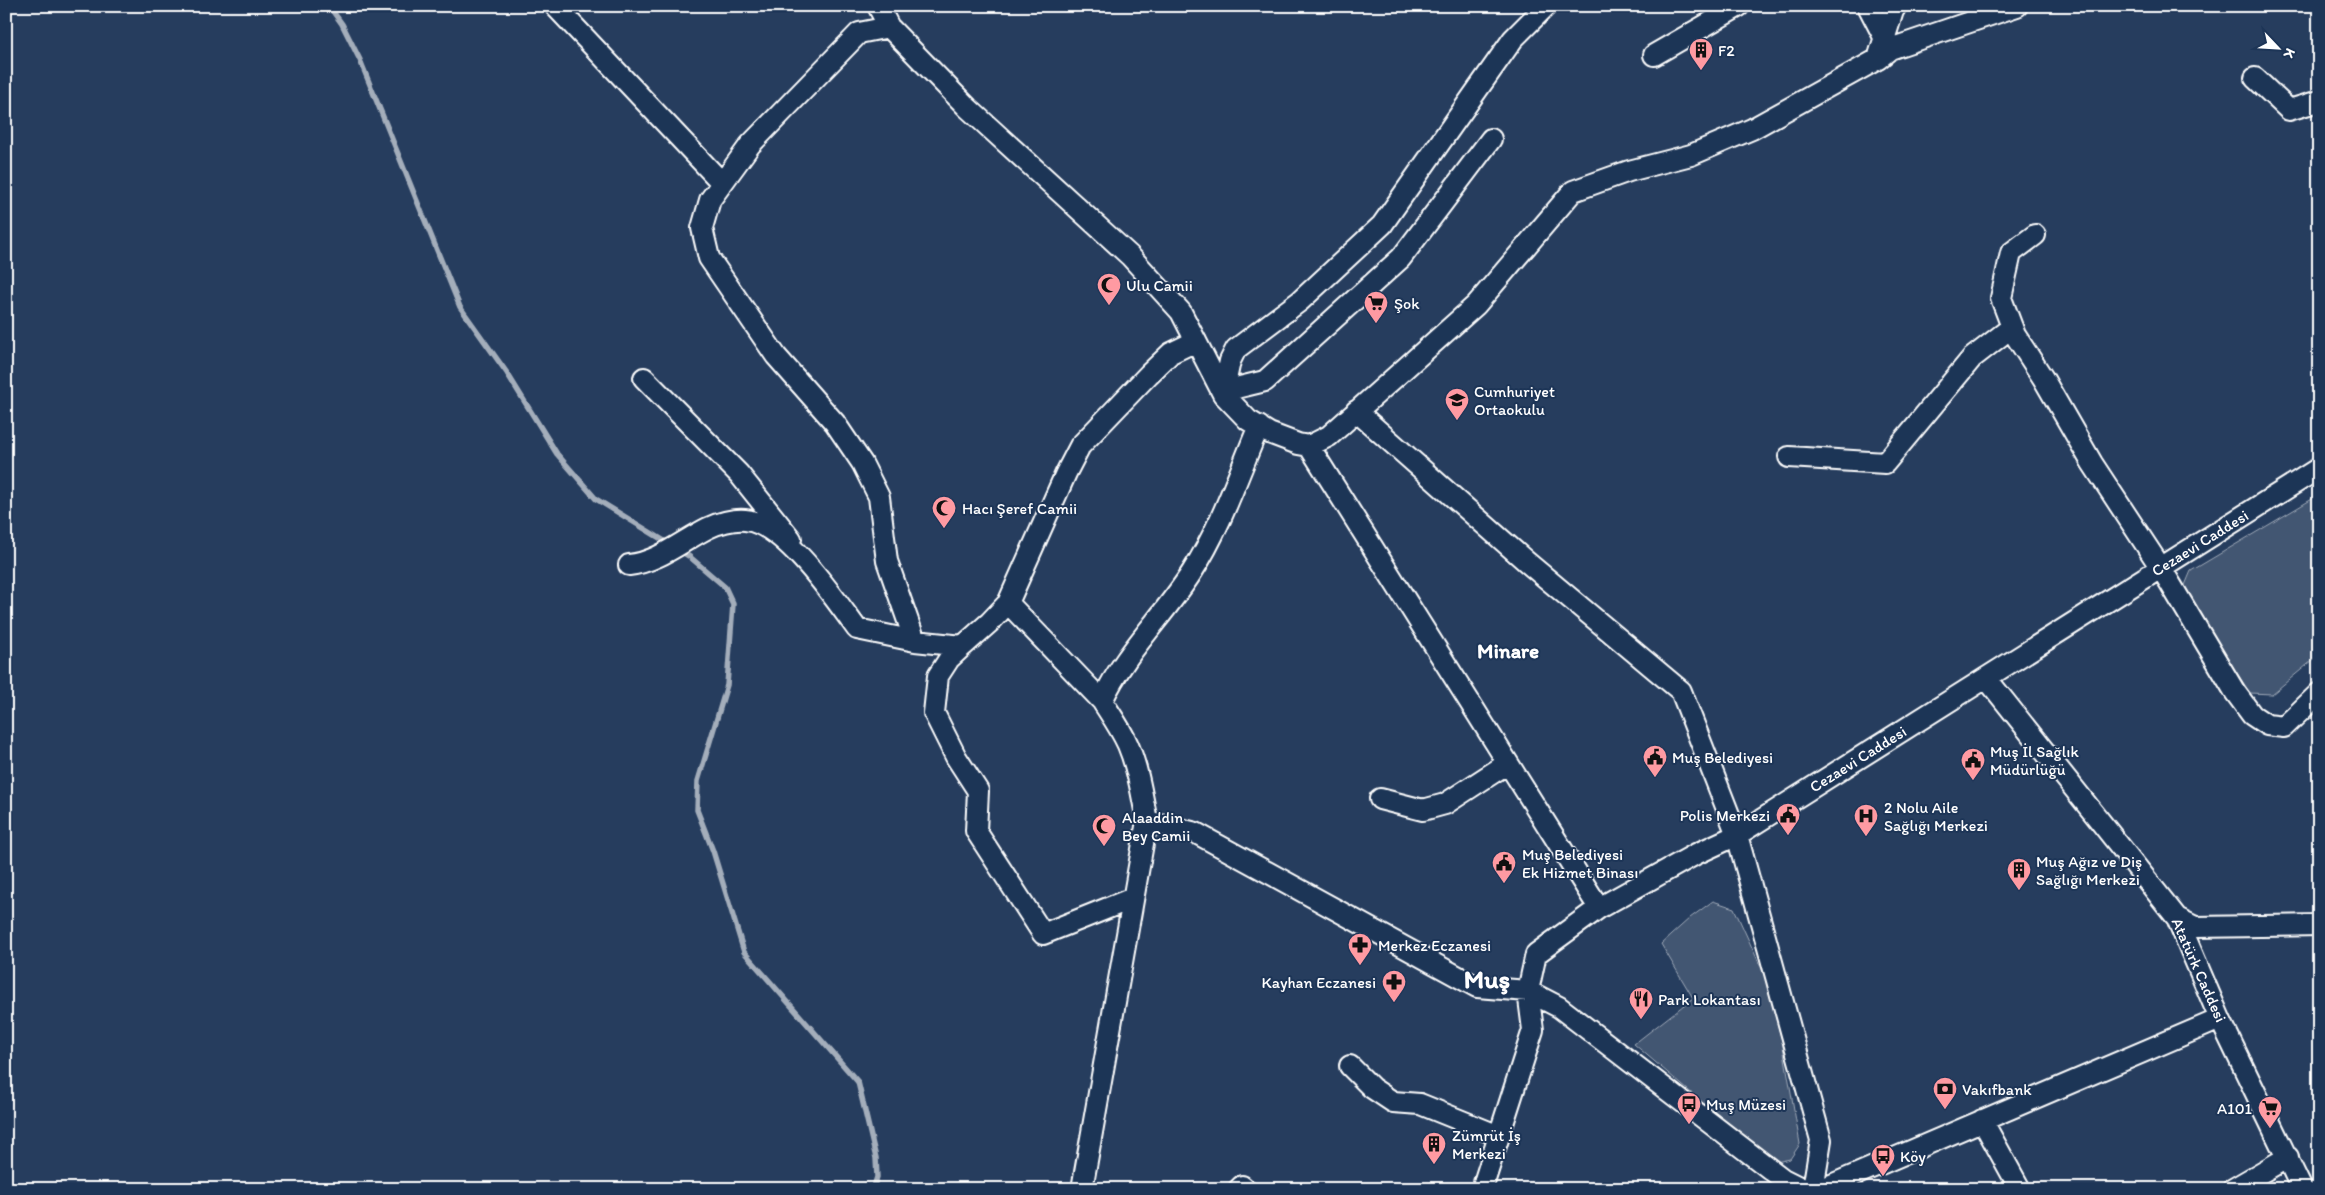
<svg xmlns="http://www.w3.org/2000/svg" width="2325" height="1195" viewBox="0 0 2325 1195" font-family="Itim,sans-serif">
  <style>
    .green { fill: #425672; stroke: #a0aab8 }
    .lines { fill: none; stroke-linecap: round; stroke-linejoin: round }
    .stream { stroke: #a4aebb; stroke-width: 5.5 }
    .minor-casing { stroke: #fff; stroke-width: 24 }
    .minor { stroke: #1d3557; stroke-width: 20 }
    .labels { text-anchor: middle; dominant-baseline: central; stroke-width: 4; stroke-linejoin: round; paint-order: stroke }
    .poi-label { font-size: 16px; fill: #fff; stroke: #1d3557; text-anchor: start }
    .street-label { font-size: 16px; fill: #fff; stroke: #1d3557 }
    .district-label { font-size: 21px; font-weight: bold; fill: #fff; stroke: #1d3557 }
    .town-label { font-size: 26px; font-weight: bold; fill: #fff; stroke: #1d3557 }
  </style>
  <rect width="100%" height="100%" fill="#263d5e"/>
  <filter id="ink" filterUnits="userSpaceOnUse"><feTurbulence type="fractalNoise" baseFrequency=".02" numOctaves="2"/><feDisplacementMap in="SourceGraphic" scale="10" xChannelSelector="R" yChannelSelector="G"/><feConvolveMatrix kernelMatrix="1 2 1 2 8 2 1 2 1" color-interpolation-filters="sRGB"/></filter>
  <g filter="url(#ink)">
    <path class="green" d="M2319,495V655L2272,694L2250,693L2183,590L2191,571Z
      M1713,901L1734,908L1764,974L1782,1041L1800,1144L1790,1159L1776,1162L1750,1143L1634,1044L1693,998L1661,944L1690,918Z"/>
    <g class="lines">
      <path class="stream" d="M329,6L342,24L360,60L460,307L507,373L557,454L596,499L671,545
        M679,550L690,557L725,587L733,604L727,685L698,781L697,810L713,851L744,952L858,1082L876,1158L877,1177L873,1189"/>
      <defs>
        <path id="minor" d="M555,6L722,183
          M878,6L889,27L968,108L1130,256L1181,312L1223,394L1248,420L1269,433L1298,444L1309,446L1329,436L1476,305L1573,191L1629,171L1691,155L1752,129L1878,59L1890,49L2017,6
          M1868,6L1885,39
          M889,27L859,33L750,145L710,200L702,228L709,258L776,356L835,423L862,463L879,497L887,561L915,641
          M1654,55L1739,6
          M1878,59L1893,11L1896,6
          M2255,78L2289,110L2319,101
          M2035,235L2011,253L2001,298L2015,335L2043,378L2092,463L2161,568L2235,692L2252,715L2267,725L2284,727L2319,693
          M644,378L739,474L791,539
          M1223,394L1230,361L1236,349L1300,301L1382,225L1513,39L1546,6
          M1223,394L1236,388L1265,381L1401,258L1491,139
          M1356,411L1528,563L1681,691L1737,835L1821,1140L1813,1189
          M1309,446L1599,908
          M1789,457L1885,463L1972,358L2012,327
          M629,565C658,562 682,541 708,528C718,523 733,519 745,520C784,523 835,599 857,629L915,641L963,646L990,622L1008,603
          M963,646L949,659L938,676L934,713L956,757L978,791L976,831L1043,934L1133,898
          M1987,679L2177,918L2220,1019L2302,1189
          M1102,701C1124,653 1164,616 1192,572C1221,527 1238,475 1259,426
          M1380,799L1423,810L1445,804L1508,763
          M1147,821L1196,833L1477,987L1528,991L1533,1030L1482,1189
          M2177,918L2195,927L2319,925
          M1350,1066L1372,1088L1393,1102L1420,1104L1499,1136
          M1982,1120L2020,1189
          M1082,1189L1147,821C1142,795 1138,769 1128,745C1121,729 1111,715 1102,701L1008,603L1066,473L1080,446L1149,374L1171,353L1196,341
          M1239,1189L1242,1186L1245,1189
          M1803,1189L1783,1179L1559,1007L1528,991L1536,954L1599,908L1696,854L1737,835L2319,468
          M1822,1189L2220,1019
          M2233,1189L2288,1157"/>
      </defs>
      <use href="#minor" class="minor-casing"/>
      <use href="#minor" class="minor"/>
    </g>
  </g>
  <defs>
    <symbol id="building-pin" viewBox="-11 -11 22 30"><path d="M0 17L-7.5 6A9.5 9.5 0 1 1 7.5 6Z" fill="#ff9aa2" stroke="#1d3557"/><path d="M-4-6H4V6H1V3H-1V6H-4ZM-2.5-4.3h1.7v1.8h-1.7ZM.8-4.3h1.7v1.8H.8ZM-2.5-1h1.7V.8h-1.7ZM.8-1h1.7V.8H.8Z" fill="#111"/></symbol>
    <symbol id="mosque-pin" viewBox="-11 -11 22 30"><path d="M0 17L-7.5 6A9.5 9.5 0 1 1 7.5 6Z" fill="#ff9aa2" stroke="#1d3557"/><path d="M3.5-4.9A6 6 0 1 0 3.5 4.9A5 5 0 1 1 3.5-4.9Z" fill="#111"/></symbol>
    <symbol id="supermarket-pin" viewBox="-11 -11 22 30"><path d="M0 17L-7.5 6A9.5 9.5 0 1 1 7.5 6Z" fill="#ff9aa2" stroke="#1d3557"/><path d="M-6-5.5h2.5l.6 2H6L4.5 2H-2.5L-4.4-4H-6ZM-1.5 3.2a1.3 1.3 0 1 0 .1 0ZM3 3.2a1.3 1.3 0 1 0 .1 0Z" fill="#111"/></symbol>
    <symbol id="school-pin" viewBox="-11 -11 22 30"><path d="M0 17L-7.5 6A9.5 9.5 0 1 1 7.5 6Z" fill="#ff9aa2" stroke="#1d3557"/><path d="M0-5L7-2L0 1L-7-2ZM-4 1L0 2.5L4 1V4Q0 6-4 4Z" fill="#111"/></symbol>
    <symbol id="civic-pin" viewBox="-11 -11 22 30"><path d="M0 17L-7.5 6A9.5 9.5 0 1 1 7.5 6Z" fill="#ff9aa2" stroke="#1d3557"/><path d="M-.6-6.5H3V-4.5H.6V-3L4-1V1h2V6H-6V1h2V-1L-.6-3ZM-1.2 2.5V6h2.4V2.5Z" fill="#111"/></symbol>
    <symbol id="hospital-pin" viewBox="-11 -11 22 30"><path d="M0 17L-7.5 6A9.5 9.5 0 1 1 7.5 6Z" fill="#ff9aa2" stroke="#1d3557"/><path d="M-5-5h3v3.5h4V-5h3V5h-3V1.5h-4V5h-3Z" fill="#111"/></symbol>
    <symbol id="pharmacy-pin" viewBox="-11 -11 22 30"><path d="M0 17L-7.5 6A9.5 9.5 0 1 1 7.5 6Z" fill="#ff9aa2" stroke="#1d3557"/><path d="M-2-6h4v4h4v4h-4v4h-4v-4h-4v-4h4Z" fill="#111"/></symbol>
    <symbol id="restaurant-pin" viewBox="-11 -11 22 30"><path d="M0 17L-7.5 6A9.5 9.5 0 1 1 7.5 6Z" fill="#ff9aa2" stroke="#1d3557"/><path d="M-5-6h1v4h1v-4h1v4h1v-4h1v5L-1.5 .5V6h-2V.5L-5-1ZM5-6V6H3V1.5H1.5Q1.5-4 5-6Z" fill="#111"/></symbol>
    <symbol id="bank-pin" viewBox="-11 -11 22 30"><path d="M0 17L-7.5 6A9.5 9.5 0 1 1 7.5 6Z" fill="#ff9aa2" stroke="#1d3557"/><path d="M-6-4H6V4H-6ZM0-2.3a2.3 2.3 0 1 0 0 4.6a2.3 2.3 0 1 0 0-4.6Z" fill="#111"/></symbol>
    <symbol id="bus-pin" viewBox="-11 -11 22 30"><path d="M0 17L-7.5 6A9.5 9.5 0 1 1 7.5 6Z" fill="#ff9aa2" stroke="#1d3557"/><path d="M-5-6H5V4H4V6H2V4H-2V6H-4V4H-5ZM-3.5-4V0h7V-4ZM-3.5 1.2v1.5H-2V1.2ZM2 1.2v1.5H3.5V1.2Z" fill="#111"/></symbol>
  </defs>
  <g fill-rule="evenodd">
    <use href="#building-pin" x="1687" y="36" width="28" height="38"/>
    <use href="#mosque-pin" x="1095" y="271" width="28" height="38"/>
    <use href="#supermarket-pin" x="1362" y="289" width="28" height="38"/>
    <use href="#school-pin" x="1443" y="386" width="28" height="38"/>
    <use href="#mosque-pin" x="930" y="494" width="28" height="38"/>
    <use href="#civic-pin" x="1641" y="743" width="28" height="38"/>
    <use href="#civic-pin" x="1959" y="746" width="28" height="38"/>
    <use href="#civic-pin" x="1774" y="801" width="28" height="38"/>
    <use href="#hospital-pin" x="1852" y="802" width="28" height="38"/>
    <use href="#mosque-pin" x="1090" y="812" width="28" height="38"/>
    <use href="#civic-pin" x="1490" y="849" width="28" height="38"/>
    <use href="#building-pin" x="2005" y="856" width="28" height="38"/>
    <use href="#pharmacy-pin" x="1346" y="931" width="28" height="38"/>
    <use href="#pharmacy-pin" x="1380" y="968" width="28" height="38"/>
    <use href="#restaurant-pin" x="1627" y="985" width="28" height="38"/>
    <use href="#bank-pin" x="1931" y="1075" width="28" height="38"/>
    <use href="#bus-pin" x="1675" y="1090" width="28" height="38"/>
    <use href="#supermarket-pin" x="2256" y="1094" width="28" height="38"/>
    <use href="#building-pin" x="1420" y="1130" width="28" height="38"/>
    <use href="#bus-pin" x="1869" y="1142" width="28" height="38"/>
  </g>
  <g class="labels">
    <g class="poi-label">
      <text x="1718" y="50">F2</text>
      <text x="1126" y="285">Ulu Camii</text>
      <text x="1394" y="303">Şok</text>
      <text x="1474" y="391">Cumhuriyet<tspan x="1474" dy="18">Ortaokulu</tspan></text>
      <text x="962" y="508">Hacı Şeref Camii</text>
      <text x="1990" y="751">Muş İl Sağlık<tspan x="1990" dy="18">Müdürlüğü</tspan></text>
      <text x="1672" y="757">Muş Belediyesi</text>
      <text x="1884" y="807">2 Nolu Aile<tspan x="1884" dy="18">Sağlığı Merkezi</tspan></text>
      <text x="1770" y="815" text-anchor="end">Polis Merkezi</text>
      <text x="1122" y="817">Alaaddin<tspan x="1122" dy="18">Bey Camii</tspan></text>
      <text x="1522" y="854">Muş Belediyesi<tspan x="1522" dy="18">Ek Hizmet Binası</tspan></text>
      <text x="2036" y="861">Muş Ağız ve Diş<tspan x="2036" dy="18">Sağlığı Merkezi</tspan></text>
      <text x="1378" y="945">Merkez Eczanesi</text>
      <text x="1376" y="982" text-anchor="end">Kayhan Eczanesi</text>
      <text x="1658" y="999">Park Lokantası</text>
      <text x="1962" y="1089">Vakıfbank</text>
      <text x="1706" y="1104">Muş Müzesi</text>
      <text x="2252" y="1108" text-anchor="end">A101</text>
      <text x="1452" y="1135">Zümrüt İş<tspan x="1452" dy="18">Merkezi</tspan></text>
      <text x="1900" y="1156">Köy</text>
    </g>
    <g class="street-label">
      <text transform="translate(2200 543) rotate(-32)">Cezaevi Caddesi</text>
      <text transform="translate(1858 759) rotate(-32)">Cezaevi Caddesi</text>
      <text transform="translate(2199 970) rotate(66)">Atatürk Caddesi</text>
    </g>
    <g class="district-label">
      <text x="1508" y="650">Minare</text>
    </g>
    <g class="town-label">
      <text x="1487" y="979">Muş</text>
    </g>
  </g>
  <rect width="2325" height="1195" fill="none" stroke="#1d3557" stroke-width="25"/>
  <rect x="12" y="12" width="2300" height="1170" fill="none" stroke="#fff" stroke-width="2" filter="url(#ink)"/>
  <g transform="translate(2278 48) rotate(115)" stroke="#1d3557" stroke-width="4" paint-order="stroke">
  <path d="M0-4L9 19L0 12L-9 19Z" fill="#ffffff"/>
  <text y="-8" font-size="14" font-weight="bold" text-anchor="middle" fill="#ffffff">K</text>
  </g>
</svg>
